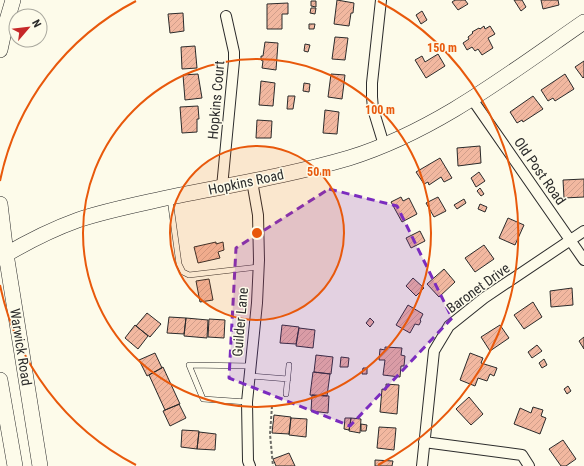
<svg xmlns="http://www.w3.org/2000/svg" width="584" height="466" viewBox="0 0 584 466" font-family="'Roboto Condensed',sans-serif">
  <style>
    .building { fill: url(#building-hatch); stroke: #2b2b2b }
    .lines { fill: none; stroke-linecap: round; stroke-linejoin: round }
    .service-casing { stroke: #2b2b2b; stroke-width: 6 }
    .minor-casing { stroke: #2b2b2b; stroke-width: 12 }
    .secondary-casing { stroke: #2b2b2b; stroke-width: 16 }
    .path { stroke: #6a6964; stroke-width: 2; stroke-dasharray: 3 2; stroke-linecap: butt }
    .service { stroke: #fdfbea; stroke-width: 5 }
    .minor { stroke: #fdfbea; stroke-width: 10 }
    .secondary { stroke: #fdfbea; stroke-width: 15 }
    .marked { fill: #7b2cbf; fill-opacity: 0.2; stroke: #7b2cbf; stroke-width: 3; stroke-dasharray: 8 5; stroke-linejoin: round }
    .ring { fill: none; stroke: #e8590c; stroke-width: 2 }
    .labels { text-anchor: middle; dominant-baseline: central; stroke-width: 3; stroke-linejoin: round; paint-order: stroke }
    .street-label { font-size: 14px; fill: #2b2b2b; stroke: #fdfbea }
    .centre { fill: #e8590c; stroke: #fdfbea; stroke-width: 2 }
    .ring-label { font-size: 12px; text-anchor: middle; font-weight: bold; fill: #e8590c; stroke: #fdfbea; stroke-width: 3; stroke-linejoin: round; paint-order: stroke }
  </style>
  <defs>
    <pattern id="building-hatch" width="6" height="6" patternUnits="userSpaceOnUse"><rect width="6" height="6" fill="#f2b8a0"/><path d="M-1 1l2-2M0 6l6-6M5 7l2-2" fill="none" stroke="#d09e8a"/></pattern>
  </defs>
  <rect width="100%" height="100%" fill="#fdfbea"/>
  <path class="building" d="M337,0L354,3L353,13H351L349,26L334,24Z
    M455,0H465L468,4L458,10L452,2Z
    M514,0H522L526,7L521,11Z
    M541,0H558L559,5L543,9Z
    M311,1H316V7L311,6Z
    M288,3V14H282V29H267V4Z
    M311,8H316L315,14L310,13Z
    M422,11L427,20L421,24L416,15Z
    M183,13L184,31L170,33L168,14Z
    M309,24H315L314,29H309Z
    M484,26L485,29L490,26L495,34L488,38L493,48L482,55L478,49L475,51L472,47L467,50L463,43L469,39L468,37L473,33L472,32L479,28L480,29Z
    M335,37L348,38L345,60L332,59Z
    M265,42L278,43L276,70L262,68L263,61L261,60V56H263Z
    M305,44L310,45L308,52L304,51Z
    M195,46L197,68L182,69L181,47Z
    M438,54L445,66L426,78L415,60L422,56L425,62Z
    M584,61V77L583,78L575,67Z
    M198,74L202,98L185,100L183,75Z
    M331,74L345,75L342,99L328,97Z
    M565,74L574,89L555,101L553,98L548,101L541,90Z
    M261,81L275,83L273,106L259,105Z
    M304,83L310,84L309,92L303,91Z
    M288,96H295L293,109H287Z
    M533,96L543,109L523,122L522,120L517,123L510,112Z
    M198,106L199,119H197V132L182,133L180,107Z
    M325,110L339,112L337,134L323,133Z
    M257,120L272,121L271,138H256Z
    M480,146L481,163L458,166L457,148Z
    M440,158L452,178L444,182L441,177L429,185L428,182L424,184L416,172Z
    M479,172L485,181L476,187L471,178Z
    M584,179V197L564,198L563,180Z
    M480,188L484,194L481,196L477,191Z
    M401,197L403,201L409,198L417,214L402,222L391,202Z
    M438,197L446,211L434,217L426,203Z
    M464,199L466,203L457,209L454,205Z
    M480,204L487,207L485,212L478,209Z
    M508,218L524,225L515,245L499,238Z
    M420,231L425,241L411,248L406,238Z
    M216,242V244L223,242L224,250L218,252L220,258L198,263L194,247Z
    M484,245L494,259L475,272L465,258Z
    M444,269L455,282L439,297L427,284Z
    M413,278L424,288L416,296L406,286Z
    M209,279L213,300L200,302L196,281Z
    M572,288L573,305L551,307L550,291Z
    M533,302L542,317L524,329L514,315Z
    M408,305L423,314L420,320L421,321L419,325L415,324L410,333L396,325Z
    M147,313L161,324L150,337L136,326Z
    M169,317L186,318L184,334L167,333Z
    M186,318L208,320L207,338L184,336Z
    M370,318L374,322L370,327L366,323Z
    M209,319L225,320L224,338L208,337Z
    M135,325L148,336L138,349L125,338Z
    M282,325L299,327L296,344L280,343Z
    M500,325L509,338L490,351L481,337Z
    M299,328L315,330L313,348L296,346Z
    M584,337V349L579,341Z
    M537,345L542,351L532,358L528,352Z
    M385,347L402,348L401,355L405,356L404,366H401L400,377L383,375L385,360H379L380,349L385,350Z
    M155,353L162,368L147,376L139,360Z
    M470,353L483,358L481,363L497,368L494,376L490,374L487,381L478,378L475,386L460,380Z
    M316,355L333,357L331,374L314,372Z
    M341,357L349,358L348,367H340Z
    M544,359L547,365L542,368L539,363Z
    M163,367L180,404L165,410L149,375Z
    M363,368H367V374H362Z
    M313,372L330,374L327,396L310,395Z
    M386,384L399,385L397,414L380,412L382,389L386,390Z
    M568,386L571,391L567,394L564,389Z
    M312,395L329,396L328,413L311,411Z
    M469,397L483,414L471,425L456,409Z
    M179,404L186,418L170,426L163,411Z
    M533,407L543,410L541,416L546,418L540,434L514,424L520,408L531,413Z
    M274,415L291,417L289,434L272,433Z
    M291,418L307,419L306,437L289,435Z
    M345,418H351L349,430L344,429Z
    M351,418L361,419L360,433L349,431Z
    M361,424L367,425L366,431H361Z
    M379,427L396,428L394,450L377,448Z
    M182,430L199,431L197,449L181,447Z
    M199,432L216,434L215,450L197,449Z
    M563,440L576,459L566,466H561L549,449Z
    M289,453L295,466H276L273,459Z
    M375,460L393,461L392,466H375Z"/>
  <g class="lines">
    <defs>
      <path id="service" d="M170,199L179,264L183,272L189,275L259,267
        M250,376L288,379
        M286,394L289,365
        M247,402L203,399L189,365L251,366"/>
      <path id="minor" d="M381,0L372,83V97L373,109L384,145
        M472,99L584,260
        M222,187L234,61V52L226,16
        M424,442L522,455L529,466
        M250,466L248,461L247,402L257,303L259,260L258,215L252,181
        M422,466L434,351L449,326L484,298L584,231"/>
      <path id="secondary" d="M0,50L5,27L13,0
        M0,204L6,254L40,466
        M0,258C25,243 50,230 78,220C108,210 140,204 171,197C230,185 291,175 349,158C436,131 510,73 584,22
        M0,380L15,466"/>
    </defs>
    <use href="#service" class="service-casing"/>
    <use href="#minor" class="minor-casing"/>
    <use href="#secondary" class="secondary-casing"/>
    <path class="path" d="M272,406L270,434L273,466"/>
    <use href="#service" class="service"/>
    <use href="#minor" class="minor"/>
    <use href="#secondary" class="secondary"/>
  </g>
  <path class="marked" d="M329,189L397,206L452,318L350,426L229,378L236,248Z"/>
  <circle cx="257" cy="233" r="87" fill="#e8590c" fill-opacity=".12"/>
  <g class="ring">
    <circle cx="257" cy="233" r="87"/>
    <circle cx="257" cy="233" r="174"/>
    <path d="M136 465A262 262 0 0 1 0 285M0 181A262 262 0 0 1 136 1M378 1A262 262 0 0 1 378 465"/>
  </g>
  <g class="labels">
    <g class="street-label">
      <text transform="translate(216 100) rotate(-85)">Hopkins Court</text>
      <text transform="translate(540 171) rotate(55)">Old Post Road</text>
      <text transform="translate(246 182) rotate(-12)">Hopkins Road</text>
      <text transform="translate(478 288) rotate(-36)">Baronet Drive</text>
      <text transform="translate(240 322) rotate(-85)">Guilder Lane</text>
      <text transform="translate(21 347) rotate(81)">Warwick Road</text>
    </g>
  </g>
  <circle cx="257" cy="233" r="6" class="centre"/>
  <g class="ring-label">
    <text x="442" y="52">150 m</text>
    <text x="380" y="114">100 m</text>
    <text x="319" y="176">50 m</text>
  </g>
  <g transform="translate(28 28) rotate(62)"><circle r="19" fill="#fdfbea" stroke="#a9a89e"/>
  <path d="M0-3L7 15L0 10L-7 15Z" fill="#c62828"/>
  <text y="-6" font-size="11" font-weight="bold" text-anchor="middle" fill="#2b2b2b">N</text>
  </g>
</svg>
